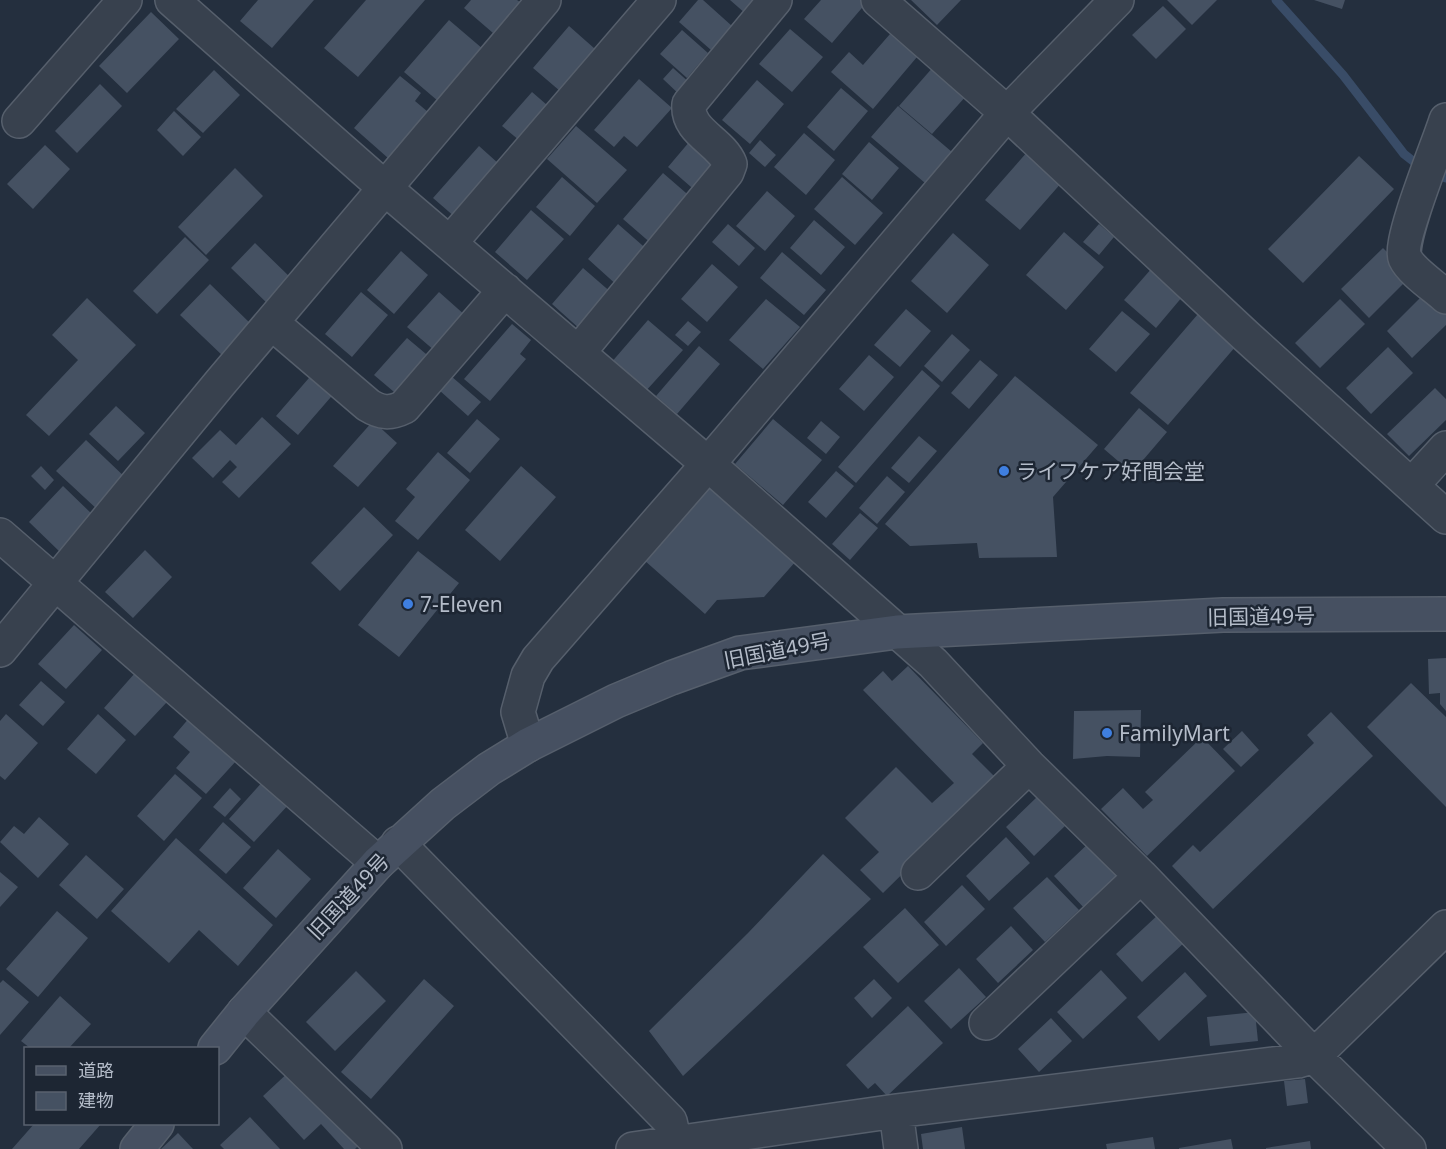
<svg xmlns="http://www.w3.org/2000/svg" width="1446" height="1149" viewBox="0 0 1446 1149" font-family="'Noto Sans','Noto Sans JP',sans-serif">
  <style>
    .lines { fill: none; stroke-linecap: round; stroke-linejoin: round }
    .stream { stroke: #394c67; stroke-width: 9 }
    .building { fill: #455162 }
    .street-casing { stroke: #565f6c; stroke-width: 36 }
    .secondary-casing { stroke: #565f6c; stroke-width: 36 }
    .street { stroke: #38414e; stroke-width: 33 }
    .secondary { stroke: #465061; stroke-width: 33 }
    .shop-dot { fill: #3f7fe0; stroke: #1d2633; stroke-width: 2 }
    .labels { text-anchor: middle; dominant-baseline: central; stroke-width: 5; stroke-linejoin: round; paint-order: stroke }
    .poi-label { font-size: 21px; fill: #b4bcc9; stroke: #1d2633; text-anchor: start }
    .street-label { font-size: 21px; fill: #b4bcc9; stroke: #1d2633 }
  </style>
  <rect width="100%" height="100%" fill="#242f3e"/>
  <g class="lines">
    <path class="stream" d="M1276,0L1343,75L1404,154L1427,172L1446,178"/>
  </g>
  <path class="building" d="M258,0H314L272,48L240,21Z
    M366,0H425L358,77L324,48Z
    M471,0H517L520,2L493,33L464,8Z
    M698,0H703L732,26L711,50L679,22Z
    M730,0H758L746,14Z
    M821,0H865L867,2L832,43L804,19Z
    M911,0H961L937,25Z
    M1167,0H1217L1192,25Z
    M1314,0H1345L1342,9Z
    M1163,6L1186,29L1156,59L1132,35Z
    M151,12L179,39L127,93L99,66Z
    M449,20L483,49L438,101L404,72Z
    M569,26L603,56L567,97L533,68Z
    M790,29L823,57L792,92L759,64Z
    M682,30L708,53L687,78L660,54Z
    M890,34L917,57L873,109L831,72L849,52L863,65Z
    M934,66L967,95L932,134L899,106Z
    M673,68L691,84L681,96L663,79Z
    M214,70L240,95L203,133L176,109Z
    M400,76L421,93L415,101L428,112L388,158L354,128Z
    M639,79L672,108L637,147L624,136L614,147L594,130Z
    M757,80L784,104L750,144L722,120Z
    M100,84L122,106L77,153L55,131Z
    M841,88L868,111L834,151L807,127Z
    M532,92L554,111L525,145L502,126Z
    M898,106L952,152L925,183L871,137Z
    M174,111L201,137L183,156L157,130Z
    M576,126L627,170L597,203L547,159Z
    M804,133L835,160L806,195L774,167Z
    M760,140L776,155L765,167L749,153Z
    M690,141L720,167L698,193L668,167Z
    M869,142L899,168L872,200L842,174Z
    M45,145L70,169L33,209L7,184Z
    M479,146L508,172L463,224L433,198Z
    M1028,151L1063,181L1020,230L985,200Z
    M1359,156L1394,189L1303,283L1268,249Z
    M235,168L263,196L206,255L178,227Z
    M663,173L693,199L653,245L623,219Z
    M562,177L595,206L570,236L536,207Z
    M842,177L883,213L855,245L814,209Z
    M767,191L795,216L765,251L736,226Z
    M531,210L564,239L527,280L495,252Z
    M814,220L845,247L821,275L790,248Z
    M618,224L650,252L619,287L588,259Z
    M728,224L755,248L739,266L712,242Z
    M1099,224L1114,237L1099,255L1083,242Z
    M1064,232L1104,267L1066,310L1026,275Z
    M953,233L989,265L947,313L911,281Z
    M185,237L209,260L157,314L133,291Z
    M255,243L293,280L269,305L231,268Z
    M1383,248L1411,276L1369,318L1341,289Z
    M401,251L428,275L394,314L367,290Z
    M782,252L826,290L804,315L760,278Z
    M712,264L738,287L707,322L681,299Z
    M583,268L613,294L581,330L552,304Z
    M1152,268L1183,296L1156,328L1124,300Z
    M210,284L253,326L224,357L180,315Z
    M1429,289L1446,307V325L1412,358L1387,331Z
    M361,292L388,315L352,357L325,334Z
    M439,292L466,316L435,351L407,327Z
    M87,298L136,345L49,436L26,415L78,360L52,335Z
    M766,299L800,327L763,369L729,340Z
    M1340,299L1365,324L1320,368L1295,343Z
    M906,309L931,331L900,367L874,345Z
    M1122,311L1150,334L1116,372L1089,349Z
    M1198,314L1236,346L1168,425L1130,393Z
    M648,320L683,350L644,393L610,364Z
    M688,321L701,332L688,346L675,335Z
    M512,324L531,340L520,354L526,359L490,401L464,379Z
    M952,334L970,350L942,382L924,366Z
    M407,338L432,359L400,397L374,375Z
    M699,346L720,364L677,414L656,396Z
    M1388,347L1413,373L1371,414L1346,388Z
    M869,355L894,377L864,411L839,389Z
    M980,360L998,375L969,409L951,393Z
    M922,370L940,386L856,483L838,467Z
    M315,371L337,390L298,435L276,416Z
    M451,376L481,402L468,416L439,390Z
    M1015,376L1098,445L1053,497L1057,557L979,558L977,543L910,546L885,524Z
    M1435,388L1446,399V420L1409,456L1387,434Z
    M116,406L145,433L118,461L89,434Z
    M1139,408L1167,432L1132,473L1104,449Z
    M262,417L291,444L239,498L222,482L237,467L230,460L213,478L192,458L220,430L236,445Z
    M477,419L500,439L470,473L447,453Z
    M773,419L822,460L783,505L735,464Z
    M373,421L397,443L358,487L333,466Z
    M821,421L840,437L826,454L807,438Z
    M919,436L937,451L909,483L891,468Z
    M86,440L128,480L99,511L56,471Z
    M438,452L470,480L418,540L395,521L415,497L406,489Z
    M41,466L54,480L45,490L31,476Z
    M521,466L556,497L500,561L465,530Z
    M836,471L854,486L826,518L808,502Z
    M887,476L905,492L877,524L859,508Z
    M711,484L797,560L764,597L717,600L705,614L644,560Z
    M63,486L94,516L60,552L29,522Z
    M364,507L393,535L340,591L311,563Z
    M860,513L878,528L850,560L832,544Z
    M145,550L172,577L133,618L105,592Z
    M418,551L459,583L399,657L358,625Z
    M74,625L102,650L66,689L38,664Z
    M1446,658V711L1440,704V693L1429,694L1428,659Z
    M908,666L983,743L972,754L998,780L883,893L860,870L879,852L845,818L896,767L932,803L954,783L863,690L883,671L892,681Z
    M135,673L167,702L135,736L104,708Z
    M41,681L65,702L43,726L19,705Z
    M1411,683L1446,717V807L1367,727Z
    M1141,710L1140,757L1107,756L1073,759L1074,711Z
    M1331,712L1373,756L1213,909L1172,866L1193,845L1200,852L1314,743L1307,735Z
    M6,714L38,743L5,780L0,776V721Z
    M98,714L126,740L96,774L67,749Z
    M190,717L237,760L206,794L176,768L190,752L173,737Z
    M1242,731L1259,750L1241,767L1223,749Z
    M1202,737L1235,771L1147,856L1101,809L1123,788L1143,809L1153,800L1145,792Z
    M175,774L202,798L164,841L137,816Z
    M265,779L291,802L254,842L229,819Z
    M230,788L241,799L225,817L213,807Z
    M1037,797L1065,826L1034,856L1006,827Z
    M39,817L69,844L38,878L0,842L14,826L24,834Z
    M223,822L251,847L226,874L199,850Z
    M1006,837L1030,863L989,901L966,876Z
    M176,838L273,925L238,966L199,930L169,963L111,911Z
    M1092,840L1124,875L1086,910L1054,876Z
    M278,849L311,879L276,918L243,888Z
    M823,854L871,899L683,1076L649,1031L748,933Z
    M86,855L124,889L97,919L59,885Z
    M0,872L18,887L0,907Z
    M1047,877L1079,910L1045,942L1013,908Z
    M962,885L985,909L946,946L924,922Z
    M905,908L939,945L898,983L863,947Z
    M57,911L88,938L38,997L6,969Z
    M1160,913L1186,941L1142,982L1116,954Z
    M1011,926L1033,950L998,983L976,959Z
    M959,968L986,997L951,1029L924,1001Z
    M1101,970L1127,998L1083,1039L1057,1012Z
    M356,971L386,1001L335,1051L306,1022Z
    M1185,972L1207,996L1159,1041L1137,1017Z
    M424,979L454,1006L371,1099L341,1072Z
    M874,979L892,998L872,1018L854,998Z
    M3,980L29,1002L0,1035V983Z
    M60,996L91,1024L69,1048H30L21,1041Z
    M908,1006L943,1043L887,1096L875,1083L868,1089L846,1065Z
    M1255,1012L1258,1041L1210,1046L1207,1017Z
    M1051,1018L1072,1041L1039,1072L1018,1049Z
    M292,1069L361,1143L355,1149H344L321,1124L304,1140L263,1096Z
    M1305,1079L1308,1103L1287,1106L1284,1081Z
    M250,1117L280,1149H224L220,1145Z
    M34,1124H101L79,1149H12Z
    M962,1127L965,1149H923L921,1134Z
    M178,1133L193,1149H161Z
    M1153,1137L1155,1149H1107L1106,1144Z
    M1231,1139L1233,1149H1179V1148Z
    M1310,1141L1311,1149H1266V1148Z"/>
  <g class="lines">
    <defs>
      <path id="street" d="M172,0L386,189L708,464L933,663L1029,766L1141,876L1314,1056L1409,1149
        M878,0L1007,113L1246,336L1446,517
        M1446,120C1439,143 1398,241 1405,258C1411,271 1435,287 1446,297
        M19,121L125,0
        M450,243L659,0
        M272,323L368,405C381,413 390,414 404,407L505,290
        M578,353L727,172L730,164C721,141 686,132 689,104L775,0
        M1412,485L1446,448
        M0,535L378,863
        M0,650L220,383L544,0
        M528,745L518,712L528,676L538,659L708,464L1007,113L1117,0
        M398,843L670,1121L675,1143
        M918,873L1029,766
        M244,1012L385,1149
        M986,1023L1141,876
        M896,1111L901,1149
        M633,1149L896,1111L1298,1061L1314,1056L1446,927"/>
      <path id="secondary" d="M215,1048L244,1012L378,863L443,804L489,769L528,745L616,701L671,678L740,653L897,632L1223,615L1446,614
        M137,1149L157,1124"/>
    </defs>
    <use href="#street" class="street-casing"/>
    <use href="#secondary" class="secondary-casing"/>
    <use href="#street" class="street"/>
    <use href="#secondary" class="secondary"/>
  </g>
  <g class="shop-dot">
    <circle cx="1004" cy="471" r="6"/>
    <circle cx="408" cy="604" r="6"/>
    <circle cx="1107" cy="733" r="6"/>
  </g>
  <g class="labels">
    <g class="poi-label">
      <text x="1016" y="471">ライフケア好間会堂</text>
      <text x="420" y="604">7-Eleven</text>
      <text x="1119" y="733">FamilyMart</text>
    </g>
    <g class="street-label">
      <text transform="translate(1261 616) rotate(-1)">旧国道49号</text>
      <text transform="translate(777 650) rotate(-11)">旧国道49号</text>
      <text transform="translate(348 896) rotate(-47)">旧国道49号</text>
    </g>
  </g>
  <rect x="24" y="1047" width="195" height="78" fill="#1d2633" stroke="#59626f" stroke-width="1.5"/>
  <rect x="36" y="1066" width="30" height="9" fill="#465061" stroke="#59626f" stroke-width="1.5"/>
  <text x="78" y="1077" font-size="18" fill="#b4bcc9">道路</text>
  <rect x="36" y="1092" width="30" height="18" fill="#455162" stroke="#59626f" stroke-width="1.5"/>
  <text x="78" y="1107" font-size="18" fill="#b4bcc9">建物</text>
</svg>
